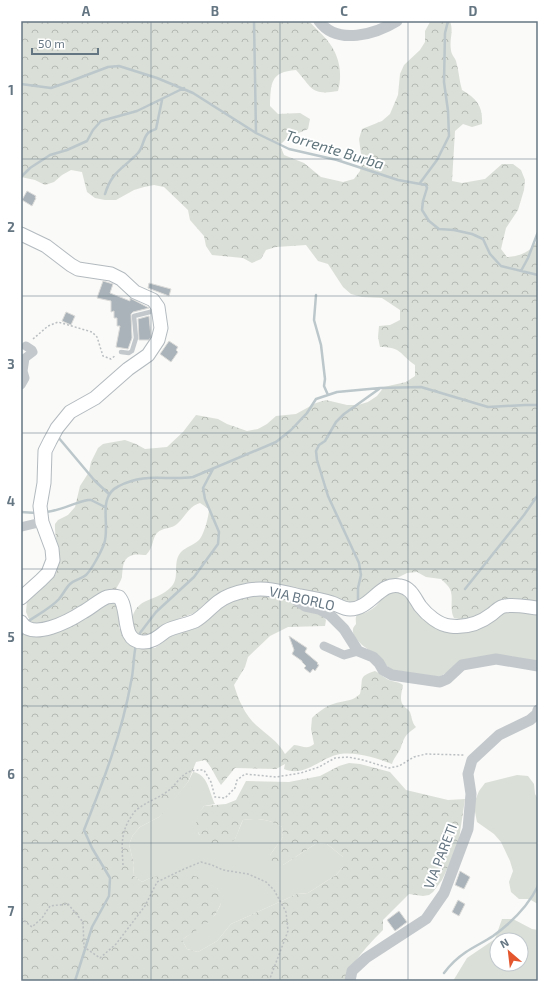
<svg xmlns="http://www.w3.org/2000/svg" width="559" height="1002" viewBox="0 0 559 1002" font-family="'Exo 2',sans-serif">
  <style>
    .green { fill: #dadfd7; fill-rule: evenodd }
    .forest { fill: url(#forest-crowns) }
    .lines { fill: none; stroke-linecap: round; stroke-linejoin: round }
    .stream { stroke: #bbc7cb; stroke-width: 2.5 }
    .building { fill: #aab3b9; stroke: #dcdcda }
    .secondary-casing { stroke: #b3babf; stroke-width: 15 }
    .path { stroke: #bbbfc2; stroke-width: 1.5; stroke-dasharray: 2 2; stroke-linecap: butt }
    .service { stroke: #c3c8cc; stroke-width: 4.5 }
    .minor { stroke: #c3c8cc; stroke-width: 9 }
    .tertiary { stroke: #c3c8cc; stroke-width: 11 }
    .secondary { stroke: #fff; stroke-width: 13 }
    .grid { fill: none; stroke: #657683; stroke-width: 1; stroke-opacity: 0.55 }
    .labels { text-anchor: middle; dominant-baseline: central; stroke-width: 4; stroke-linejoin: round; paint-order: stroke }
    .street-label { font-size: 14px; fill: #657683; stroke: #fff }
    .water-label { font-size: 15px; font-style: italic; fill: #60757c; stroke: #fff }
    .neatline { fill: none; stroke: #657683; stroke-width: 1.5 }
    .grid-label { font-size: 13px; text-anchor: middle; font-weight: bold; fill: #657683 }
  </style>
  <defs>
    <pattern id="forest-crowns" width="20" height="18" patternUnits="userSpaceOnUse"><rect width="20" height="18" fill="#dadfd7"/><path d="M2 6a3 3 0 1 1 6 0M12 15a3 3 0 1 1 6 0" fill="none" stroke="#b4b9b4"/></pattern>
  </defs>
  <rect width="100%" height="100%" fill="#fafaf8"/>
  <path class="green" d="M396,591L401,592L438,626L505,611H538V662L509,656L449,671L441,676L436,677C423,675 407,676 396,671C388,669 385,663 379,658C372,651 351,641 353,629C353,627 355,626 356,624C356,620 355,618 357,615L367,612L372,609L376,606L386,594Z
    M193,772C208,774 209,792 215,804L204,806C196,817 196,822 199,835L235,839L243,820C257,818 269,819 282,827L283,837L270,855L283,865L317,843L327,844L343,857V867L336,875L308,893L297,894L231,924L217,941L198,952L187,949L182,940L215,915L220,906L222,897L217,888L152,877L142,882L133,875L134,865L129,844L133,835L140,827L159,817L188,782Z
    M517,775L528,776L534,784L535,794L538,799V904L529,899H519L511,892L509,882L513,871L510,861L501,842L494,834L477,822L475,812V801L479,791L485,783Z
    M502,919H513L532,929L538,930V981H453L467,958L495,939ZM497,940H521V964H497Z"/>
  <path class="forest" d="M21,21H309C315,28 321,33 327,40C339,54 343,73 338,91C310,96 312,87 296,70C270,72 271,83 270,106L278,114L300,113L310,119L308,129L287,138L280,145L284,155L304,163L321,177L343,182L354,179L360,171L362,161L359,139L362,129L382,121L390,114L398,95L400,74L404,65L420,50L425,42V31L430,22L450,21C454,32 449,39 451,50C451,54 455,58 456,61C459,71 459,80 462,90C477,99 483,106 482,124L472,127L463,124L455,131L452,181L462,183L485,179L502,164H513L521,170L525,180L524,190L518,210L506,228L501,249L507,257C521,256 531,252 538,239V602L511,598L496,605L479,617L464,620L454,618C449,609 454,598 450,589C448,585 444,582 441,579L426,577L417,572L407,573L393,580L370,596L356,602H340L268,584L200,611L180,618L146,637L138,638L131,623C136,594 156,604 172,586C180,577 172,562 181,552C186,547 194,545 199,540C204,535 209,516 209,509L200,503C189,506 185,517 177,524C172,529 163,527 157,533C152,538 154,547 146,555C141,555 137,554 133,555C122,558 123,568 122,577C121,581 118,585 116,589L111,590L53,622L34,624L30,621L26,612L27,601L30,597C37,591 50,583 54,577C63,564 54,538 55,524L58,520L68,515L75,507L80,486L89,472L91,462L98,448L103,444L108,443L125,440L136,444L145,449L167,447L183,432L196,415L218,419L227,424L247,431L258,429L267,424L276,416L296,414L316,403L326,400L347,405H358L368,402L377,396L384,387L406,382L415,376V365C399,354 402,347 380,347L378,337L379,326L390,325L400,320V310L382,298L362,297L351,294L343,287L328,264L318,261L306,245L276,247L266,250L261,259L252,263L243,258L212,255L206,246L204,236L190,220L188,210L164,187L154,185L144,187L134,190L116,200H105L95,198L87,192L82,172L71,170L62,175L54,182L45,185L35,180L21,177Z
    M241,595H273L321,614L326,620L325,626L288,627L270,636L248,657L245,667L234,685C238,699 245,715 256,725C267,735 278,741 285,754L294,745C303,746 307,750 314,744L311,729L312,718C317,713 326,706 333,704C344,700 352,702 360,694C364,678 357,677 375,671C380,673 382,676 387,679C392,682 398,681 403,685C402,691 399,700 403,705C405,708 408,709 410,712C412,718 412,723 416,727C406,735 405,735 401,747C399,753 394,757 392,764C375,758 359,752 340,754C321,757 305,778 284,769L285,764L276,769L235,768L221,785C215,776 212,767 205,760L196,762L188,782L166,810L159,817L140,827L133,835L129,844L134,865L133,875L142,882L152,877L188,874L198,877L217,888L223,897C215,924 202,925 182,940L187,949L198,952L217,941L231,924L297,894L308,893L336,875L343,867V857L327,844L317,843L283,865H273L270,855L283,837L282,827C268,819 258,818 243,820C240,825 237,837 234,840C215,856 192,839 197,816C198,813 202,809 204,806L226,804L236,800L246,781L289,782L320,776L339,766L349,763L360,764L390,772L406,790L448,800L465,799L459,839L453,857L442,880L433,892L429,895L423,896L409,894L383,920V930C370,943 350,964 345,981H21V630L25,633L109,601L115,602L119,611V628L132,644L145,648H155L172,635Z"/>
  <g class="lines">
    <path class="stream" d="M254,21L256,133
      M21,84L51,88L71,81L108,67L119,66L157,78L193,93L256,133L289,149L337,160L398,180L426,185L427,188L423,201L422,210L429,221L439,229L454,230L472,234L483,239L490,254L501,266L538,275
      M21,177L30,168L50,155L67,150L87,141L93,130L101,121L137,111L184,88
      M420,183L437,160L449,136L448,111L444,82L445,33L448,21
      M105,194C112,171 123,169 138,153C143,148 143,138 148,133C150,131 154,130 156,129L162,100
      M521,271L528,258L538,232
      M316,295L314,320L321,345L325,379L324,386L328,395
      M58,437L95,481L109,494
      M21,512L36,513
      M45,512C60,511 73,503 88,500H91L105,507
      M465,589L524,515L538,495
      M358,603V588L361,575L359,563L328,496L317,460L316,451L319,445L325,441L336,422L344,414L379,389
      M27,622C37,615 51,608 59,599C63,594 66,588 70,584C74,580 81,579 86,575C92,569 101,552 104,544C111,525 96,497 119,486C146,472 166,481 193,477L276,442L291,430L307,413L316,399L337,392L380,388L421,387L488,407L525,405H538
      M139,637L140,633L156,612L194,577L218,544L219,532L205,499L203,488L213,469
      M444,973C450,965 457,958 466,952C475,946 484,942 493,936C511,923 528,906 538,886
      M75,981L92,927L109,896L110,878L92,848L84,830C103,782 122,733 131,682C134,670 133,657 136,645"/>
  </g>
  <path class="building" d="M27,191L36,196L35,198H36L32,206L22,200Z
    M103,281L113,284L110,293L130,301V298L149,308L133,312L131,314L132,338L128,349L116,347L120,326H117V318H114V311L111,312V301L97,298Z
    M149,283L171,289L169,296L148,288Z
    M66,312L75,316L71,325L62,321Z
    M149,316L151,337L149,340H139L138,319Z
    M169,341L178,347L176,350L178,352L171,362L160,354Z
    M289,636L307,648L305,652L318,663L317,664L319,665L315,671L313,669L310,673L304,668L306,666L302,662V661L292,654L294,650Z
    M460,871L470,877L464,889L455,885Z
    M458,900L465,904L459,916L452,912Z
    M399,911L407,922L395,931L387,920Z"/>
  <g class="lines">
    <defs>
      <path id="secondary" d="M21,234L46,246L71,265L78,269L111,274L121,279L135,292L153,300L158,307L161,328L158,340L148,355L128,369L95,398L70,412L57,428L50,441L45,451L44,483L40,506L42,522L52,549L53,560L48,573L41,580L21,598
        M21,622C32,641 69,621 83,612C91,608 99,600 107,597C111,596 116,596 119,597C130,609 120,641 142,642C152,643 159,636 166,631C175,626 186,625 195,621C204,616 210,608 218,602C227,595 238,592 249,590C267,587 283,592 300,596C311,598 322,600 332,603C338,605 343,609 350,609C371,609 380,581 400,586C411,588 414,597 420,606C427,615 439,625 450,626C466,628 479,624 492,614C496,611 500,606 505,606C515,604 528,607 538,608"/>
    </defs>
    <use href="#secondary" class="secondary-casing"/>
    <path class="path" d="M33,339L48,326L58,322L92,332L97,337L103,356L111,359L116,355
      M123,865C122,847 120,833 131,817C133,814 135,810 139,808C148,801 159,798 168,791C182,779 182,769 204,770L211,782L215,797L225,798L235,788L237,780L245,774L276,777L301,773L319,767L335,758L348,757L363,760L389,768L399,766L414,757L426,754L464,755
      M21,918L32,927L42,918L50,906L68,904L83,922L84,947L100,958L116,944L145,906L157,882L184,869L201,862L212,865L223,870L248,874L266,882L274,890L286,912L288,931L269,981"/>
    <path class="service" d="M121,352L129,353L132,351L136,338L134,316L150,312L156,308"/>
    <path class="minor" d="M21,385L25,378L23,371L25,358L33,352L32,350L26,346
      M21,527L42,522
      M324,646L344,655L358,651"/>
    <path class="tertiary" d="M319,21C337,46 376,34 397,21
      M289,595L305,606L319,609L330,615L344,629L358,651L373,657L379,663L383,670L392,675L440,682L447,679L462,665L496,659L538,666
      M350,981L352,971L366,958L426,919L444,893L468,829L471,794L468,774L472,760L499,735L530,720L537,714L538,710"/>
    <use href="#secondary" class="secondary"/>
  </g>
  <path class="grid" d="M151,21V981M280,21V981M408,21V981M21,159H538M21,296H538M21,433H538M21,569H538M21,706H538M21,843H538"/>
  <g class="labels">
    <g class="street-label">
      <text transform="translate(302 598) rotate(13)">VIA BORLO</text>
      <text transform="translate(440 856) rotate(-69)">VIA PARETI</text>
    </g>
    <g class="water-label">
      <text transform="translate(335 149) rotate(17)">Torrente Burba</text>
    </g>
  </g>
  <rect width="559" height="1002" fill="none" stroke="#ffffff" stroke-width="44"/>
  <g transform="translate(509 952) rotate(332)"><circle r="19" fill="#ffffff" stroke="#c1c8cd"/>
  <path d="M0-3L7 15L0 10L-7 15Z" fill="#e4572e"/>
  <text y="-6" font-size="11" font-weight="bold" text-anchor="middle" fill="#657683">N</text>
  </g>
  <path d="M32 48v6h66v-6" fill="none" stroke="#657683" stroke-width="2"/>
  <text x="38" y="48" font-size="12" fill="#657683" stroke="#ffffff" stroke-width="3" paint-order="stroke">50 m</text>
  <rect x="22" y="22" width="515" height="958" class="neatline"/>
  <g class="grid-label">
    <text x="86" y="16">A</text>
    <text x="215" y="16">B</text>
    <text x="344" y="16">C</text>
    <text x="473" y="16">D</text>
    <text x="11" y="95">1</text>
    <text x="11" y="232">2</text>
    <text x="11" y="369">3</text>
    <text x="11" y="506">4</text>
    <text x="11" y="642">5</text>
    <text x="11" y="779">6</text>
    <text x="11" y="916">7</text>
  </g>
</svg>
